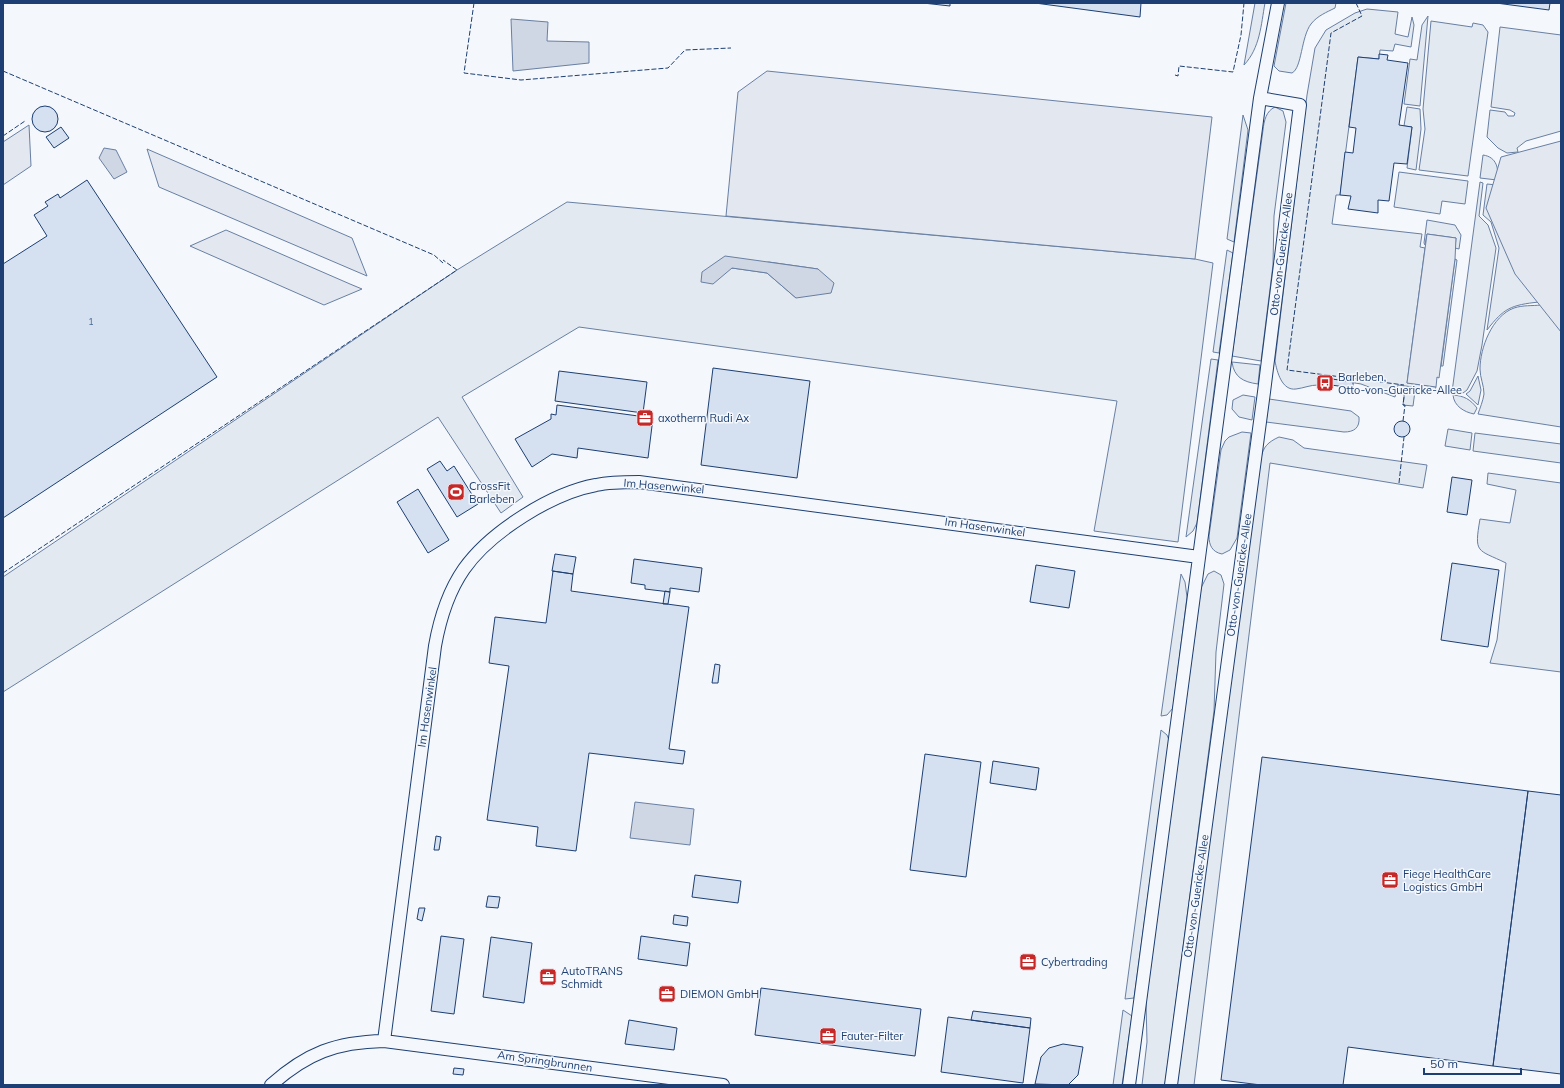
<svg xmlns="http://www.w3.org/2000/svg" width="1564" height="1088" viewBox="0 0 1564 1088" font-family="Mulish,sans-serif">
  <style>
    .green { fill: #e3e9f0; stroke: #687fa3; fill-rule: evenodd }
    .parking { fill: #e3e8f0; stroke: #687fa3 }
    .water { fill: #cfd7e4; stroke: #687fa3 }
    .building { fill: #d5e0f0; stroke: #1d3f73 }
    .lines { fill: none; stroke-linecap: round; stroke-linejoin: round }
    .street-casing { stroke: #1d3f73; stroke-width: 14 }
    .street { stroke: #f4f7fb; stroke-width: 12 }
    .fence { stroke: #1d3f73; stroke-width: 1; stroke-dasharray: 5 2; stroke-linecap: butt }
    .labels { text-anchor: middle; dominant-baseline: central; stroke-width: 3; stroke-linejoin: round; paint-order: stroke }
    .number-label { font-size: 9px; fill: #4b6792 }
    .street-label { font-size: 11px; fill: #1d3f73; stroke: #f4f7fb }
    .poi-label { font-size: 11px; fill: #1d3f73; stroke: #f4f7fb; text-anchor: start }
  </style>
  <rect width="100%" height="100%" fill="#f4f7fb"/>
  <path class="green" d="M1255,3H1265C1261,25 1260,48 1244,65Z
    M1286,3H1336L1335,8C1327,12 1317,16 1311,24C1301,37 1302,68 1292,73L1279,71L1274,66Z
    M1367,9L1398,12L1395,34L1408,37L1412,17L1414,25L1411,47L1395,44L1393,51L1380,50L1379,59L1358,57L1340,195H1336L1332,224L1422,234L1420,247L1425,248L1407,383L1436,387L1435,390L1398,385L1395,397L1361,384L1320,377L1318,385C1310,385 1304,388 1296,389C1282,391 1277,372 1275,361L1307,95L1315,48L1326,30L1355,13Z
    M1428,16L1420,106L1404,104L1410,59L1417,60L1422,25Z
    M1431,21L1472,27L1473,23L1483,25L1488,32L1468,176L1419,170L1425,129L1423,109Z
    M1500,27L1561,35V131L1526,141L1517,148L1518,152L1507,153L1498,148L1487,137L1490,110L1505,112L1508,116H1514L1515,113L1510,110L1491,107Z
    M1275,107L1283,111L1286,122L1274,216L1273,265L1261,361L1232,356L1263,130C1264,121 1266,111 1275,107Z
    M1407,107L1420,109L1421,129L1416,170L1407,168L1412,127L1404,126Z
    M1243,115L1248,130L1234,242L1227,239Z
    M1483,155C1497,157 1499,169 1497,180L1480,178Z
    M1399,172L1468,181L1465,204L1442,201L1440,214L1394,207Z
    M1480,182L1483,183L1479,216L1488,225L1496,248L1482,345L1477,371L1467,390L1463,393L1452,392Z
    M1487,184L1497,185L1539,302C1511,305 1504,308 1487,330L1499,248L1491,222L1483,215Z
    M567,202L1195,259L1213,263L1178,542L1094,531L1117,401L579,327L462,397L523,497L501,513L438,417L3,692V577L457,270ZM769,262L818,269L796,298L767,273L732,268Z
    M1427,220L1455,225L1461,235L1459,249L1455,248L1456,238L1427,234L1425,245L1424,243Z
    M1227,250L1233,253L1219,353L1213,352Z
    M1455,259L1457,260L1443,366H1441Z
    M1541,305L1561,328V427L1478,414C1480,408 1483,401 1484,394C1484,385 1480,378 1480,369C1480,348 1492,316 1514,308C1523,305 1532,306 1541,305Z
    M1211,359L1218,360L1197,523L1193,531L1186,537Z
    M1232,362L1260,365L1258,384C1243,382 1234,377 1232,362Z
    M1478,376L1481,390L1478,405L1466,394L1470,391Z
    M1405,389L1415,391L1413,406L1403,405Z
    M1243,395L1255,397L1252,420L1239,417L1232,409L1233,400Z
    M1453,395C1464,396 1470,399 1477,408L1474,414C1464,412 1454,406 1453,395Z
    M1269,399L1351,411L1359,417C1360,428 1354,432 1344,432L1266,422Z
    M1448,429L1472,433L1470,450L1445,446Z
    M1242,432L1251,433L1237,538L1230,550L1222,554C1212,552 1209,545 1209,536L1221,450L1225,441L1229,437Z
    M1475,433L1561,444V463L1473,451Z
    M1279,437L1293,440L1304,448L1427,465L1423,488L1270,463L1194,1085H1177L1261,458C1263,447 1268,442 1279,437Z
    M1488,473L1561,483V672L1490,663L1497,640L1506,563C1477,549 1474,554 1480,519L1510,523L1516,490L1487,484Z
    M1214,571L1221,575L1224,584L1216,652L1214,711L1165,1085H1142L1147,1042L1146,1002L1201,588L1208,574Z
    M1181,574L1185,582L1187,597L1173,708L1167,715L1161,716Z
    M1161,730L1167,735L1169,740L1134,998L1125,999Z
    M1123,1010L1132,1016L1122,1085H1113Z"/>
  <path class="parking" d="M767,71L1212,117L1195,259L726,216L738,92Z
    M29,125L31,166L3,185V142Z
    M1561,141V332L1515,274L1486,208L1501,157Z
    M147,149L352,238L367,276L159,187Z
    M226,230L350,284L362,289L324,305L190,246Z
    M1427,234L1456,238L1455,259L1439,378L1437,377L1436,387L1407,383Z"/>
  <path class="water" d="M511,19L548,22L547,41L589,42V63L513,71Z
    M104,148L116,150L127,172L114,179L99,158Z
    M725,256L818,269L834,283L831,293L796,298L767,273L732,268L713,284L701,282L702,272Z
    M635,802L694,809L690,845L630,838Z"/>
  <path class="building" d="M923,3H950V6Z
    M1035,3H1141L1140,17Z
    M1496,3H1550L1549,10Z
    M1379,54L1388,55L1387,60L1408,63L1399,125L1412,127L1407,164L1394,163L1389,201L1378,200V213L1348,209L1351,196L1340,195L1345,152L1353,153L1356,128L1349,127L1358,57L1379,59Z
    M32 119a13 13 0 1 1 26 0a13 13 0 1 1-26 0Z
    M61,127L69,138L54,148L46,137Z
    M87,180L217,377L3,518V264L47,236L34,215L48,206L45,202L58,194L60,198Z
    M713,368L810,381L797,478L701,465Z
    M559,371L647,382L643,413L555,401Z
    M1332,379L1353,382V388L1331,385Z
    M557,405L653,418L648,458L578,448L577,458L552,454L532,467L515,439L551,419V414L556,415Z
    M1394 429a8 8 0 1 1 16 0a8 8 0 1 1-16 0Z
    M440,461L447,471L454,466L478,504L457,517L427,469Z
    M1452,477L1472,480L1467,515L1447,512Z
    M418,489L449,540L428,553L397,502Z
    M555,554L576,557L573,574L552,571Z
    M634,559L702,568L699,592L670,588V592L645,589V585L631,583Z
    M1452,563L1499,570L1488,647L1441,640Z
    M1036,565L1075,571L1069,608L1030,602Z
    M553,571L573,574L571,591L689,607L669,749L685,751L683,764L589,753L576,851L536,846L538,827L487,820L509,666L489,663L495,617L546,623Z
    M665,591L670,592L668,604H663Z
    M715,664L720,665L718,683H712Z
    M925,754L981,762L966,877L910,870Z
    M1262,757L1528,791L1493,1066L1348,1047L1343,1085H1261L1221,1080Z
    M993,761L1039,768L1036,790L990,783Z
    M1528,791L1561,795V1074L1493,1066Z
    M436,836L441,837L439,850H434Z
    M695,875L741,881L738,903L692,897Z
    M488,896L500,897L498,908L486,907Z
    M419,908H425L422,921L417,919Z
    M674,915L688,917L687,926L673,924Z
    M441,936L464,939L454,1014L431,1011Z
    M641,936L690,943L687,966L638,959Z
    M491,937L532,943L524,1003L483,997Z
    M761,988L921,1009L915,1056L755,1035Z
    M973,1011L1031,1018L1030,1028L971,1020Z
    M948,1017L1030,1028L1023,1083L941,1072Z
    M629,1020L677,1028L674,1050L625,1044Z
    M1063,1044L1083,1047L1078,1075L1068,1085L1035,1084L1041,1057L1049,1048Z
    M454,1068L464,1069L463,1075L453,1074Z"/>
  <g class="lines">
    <defs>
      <path id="street" d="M384,1041L435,646C440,618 448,592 464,569C490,532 552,493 596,485C610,482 624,482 639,482L1199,557
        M271,1085C307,1053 336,1042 384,1041L723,1085
        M1129,1085L1260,98L1278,3
        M1171,1085L1264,392L1300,105L1260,98"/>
    </defs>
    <use href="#street" class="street-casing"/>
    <use href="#street" class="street"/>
    <path class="fence" d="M474,3L464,73L521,80L668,68L685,50L731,48
      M1356,3L1362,16L1331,33L1287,370L1404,385
      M3,71L434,255L443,263
      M1175,75L1178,76L1179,66L1233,72L1241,35L1244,3
      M3,136L25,121
      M1403,421L1405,405H1403L1405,389
      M1399,483L1404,437
      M3,573L457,270L443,260"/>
  </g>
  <defs>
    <symbol id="bus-square" viewBox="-11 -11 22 22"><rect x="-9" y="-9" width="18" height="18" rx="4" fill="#c62828" stroke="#f4f7fb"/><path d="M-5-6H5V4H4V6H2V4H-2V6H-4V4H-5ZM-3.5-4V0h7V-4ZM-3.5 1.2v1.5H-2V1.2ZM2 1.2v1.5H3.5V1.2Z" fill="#fff"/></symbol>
    <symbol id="office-square" viewBox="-11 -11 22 22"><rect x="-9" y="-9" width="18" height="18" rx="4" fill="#c62828" stroke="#f4f7fb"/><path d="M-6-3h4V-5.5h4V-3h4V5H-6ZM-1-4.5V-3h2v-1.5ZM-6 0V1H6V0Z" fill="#fff"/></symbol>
    <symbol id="stadium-square" viewBox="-11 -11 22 22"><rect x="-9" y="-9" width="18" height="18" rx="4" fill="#c62828" stroke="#f4f7fb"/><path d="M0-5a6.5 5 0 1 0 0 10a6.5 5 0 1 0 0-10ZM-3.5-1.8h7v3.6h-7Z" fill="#fff"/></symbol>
  </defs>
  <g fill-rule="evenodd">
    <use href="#bus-square" x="1315" y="373" width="20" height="20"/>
    <use href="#office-square" x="635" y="408" width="20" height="20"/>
    <use href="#stadium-square" x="446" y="482" width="20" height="20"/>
    <use href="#office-square" x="1380" y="870" width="20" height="20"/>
    <use href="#office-square" x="1018" y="952" width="20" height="20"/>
    <use href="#office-square" x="538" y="967" width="20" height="20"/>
    <use href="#office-square" x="657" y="984" width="20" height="20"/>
    <use href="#office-square" x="818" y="1026" width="20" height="20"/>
  </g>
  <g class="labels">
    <g class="number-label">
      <text x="91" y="321">1</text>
    </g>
    <g class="street-label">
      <text transform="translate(1281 254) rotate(-83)">Otto-von-Guericke-Allee</text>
      <text transform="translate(664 486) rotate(5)">Im Hasenwinkel</text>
      <text transform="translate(985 527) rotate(8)">Im Hasenwinkel</text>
      <text transform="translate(1239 575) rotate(-82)">Otto-von-Guericke-Allee</text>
      <text transform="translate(427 707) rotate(-82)">Im Hasenwinkel</text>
      <text transform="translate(1196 896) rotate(-82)">Otto-von-Guericke-Allee</text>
      <text transform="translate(545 1061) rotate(8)">Am Springbrunnen</text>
    </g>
    <g class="poi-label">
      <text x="1338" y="377">Barleben,<tspan x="1338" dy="13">Otto-von-Guericke-Allee</tspan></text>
      <text x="658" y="418">axotherm Rudi Ax</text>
      <text x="469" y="486">CrossFit<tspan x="469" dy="13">Barleben</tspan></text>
      <text x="1403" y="874">Fiege HealthCare<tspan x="1403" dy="13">Logistics GmbH</tspan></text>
      <text x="1041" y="962">Cybertrading</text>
      <text x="561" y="971">AutoTRANS<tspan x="561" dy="13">Schmidt</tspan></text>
      <text x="680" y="994">DIEMON GmbH</text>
      <text x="841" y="1036">Fauter-Filter</text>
    </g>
  </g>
  <rect width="1564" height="1088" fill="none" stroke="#1d3f73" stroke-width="8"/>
  <path d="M1424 1068v6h97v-6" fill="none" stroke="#1d3f73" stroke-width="2"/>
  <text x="1430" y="1068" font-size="12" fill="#1d3f73" stroke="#f4f7fb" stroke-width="3" paint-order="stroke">50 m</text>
</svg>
